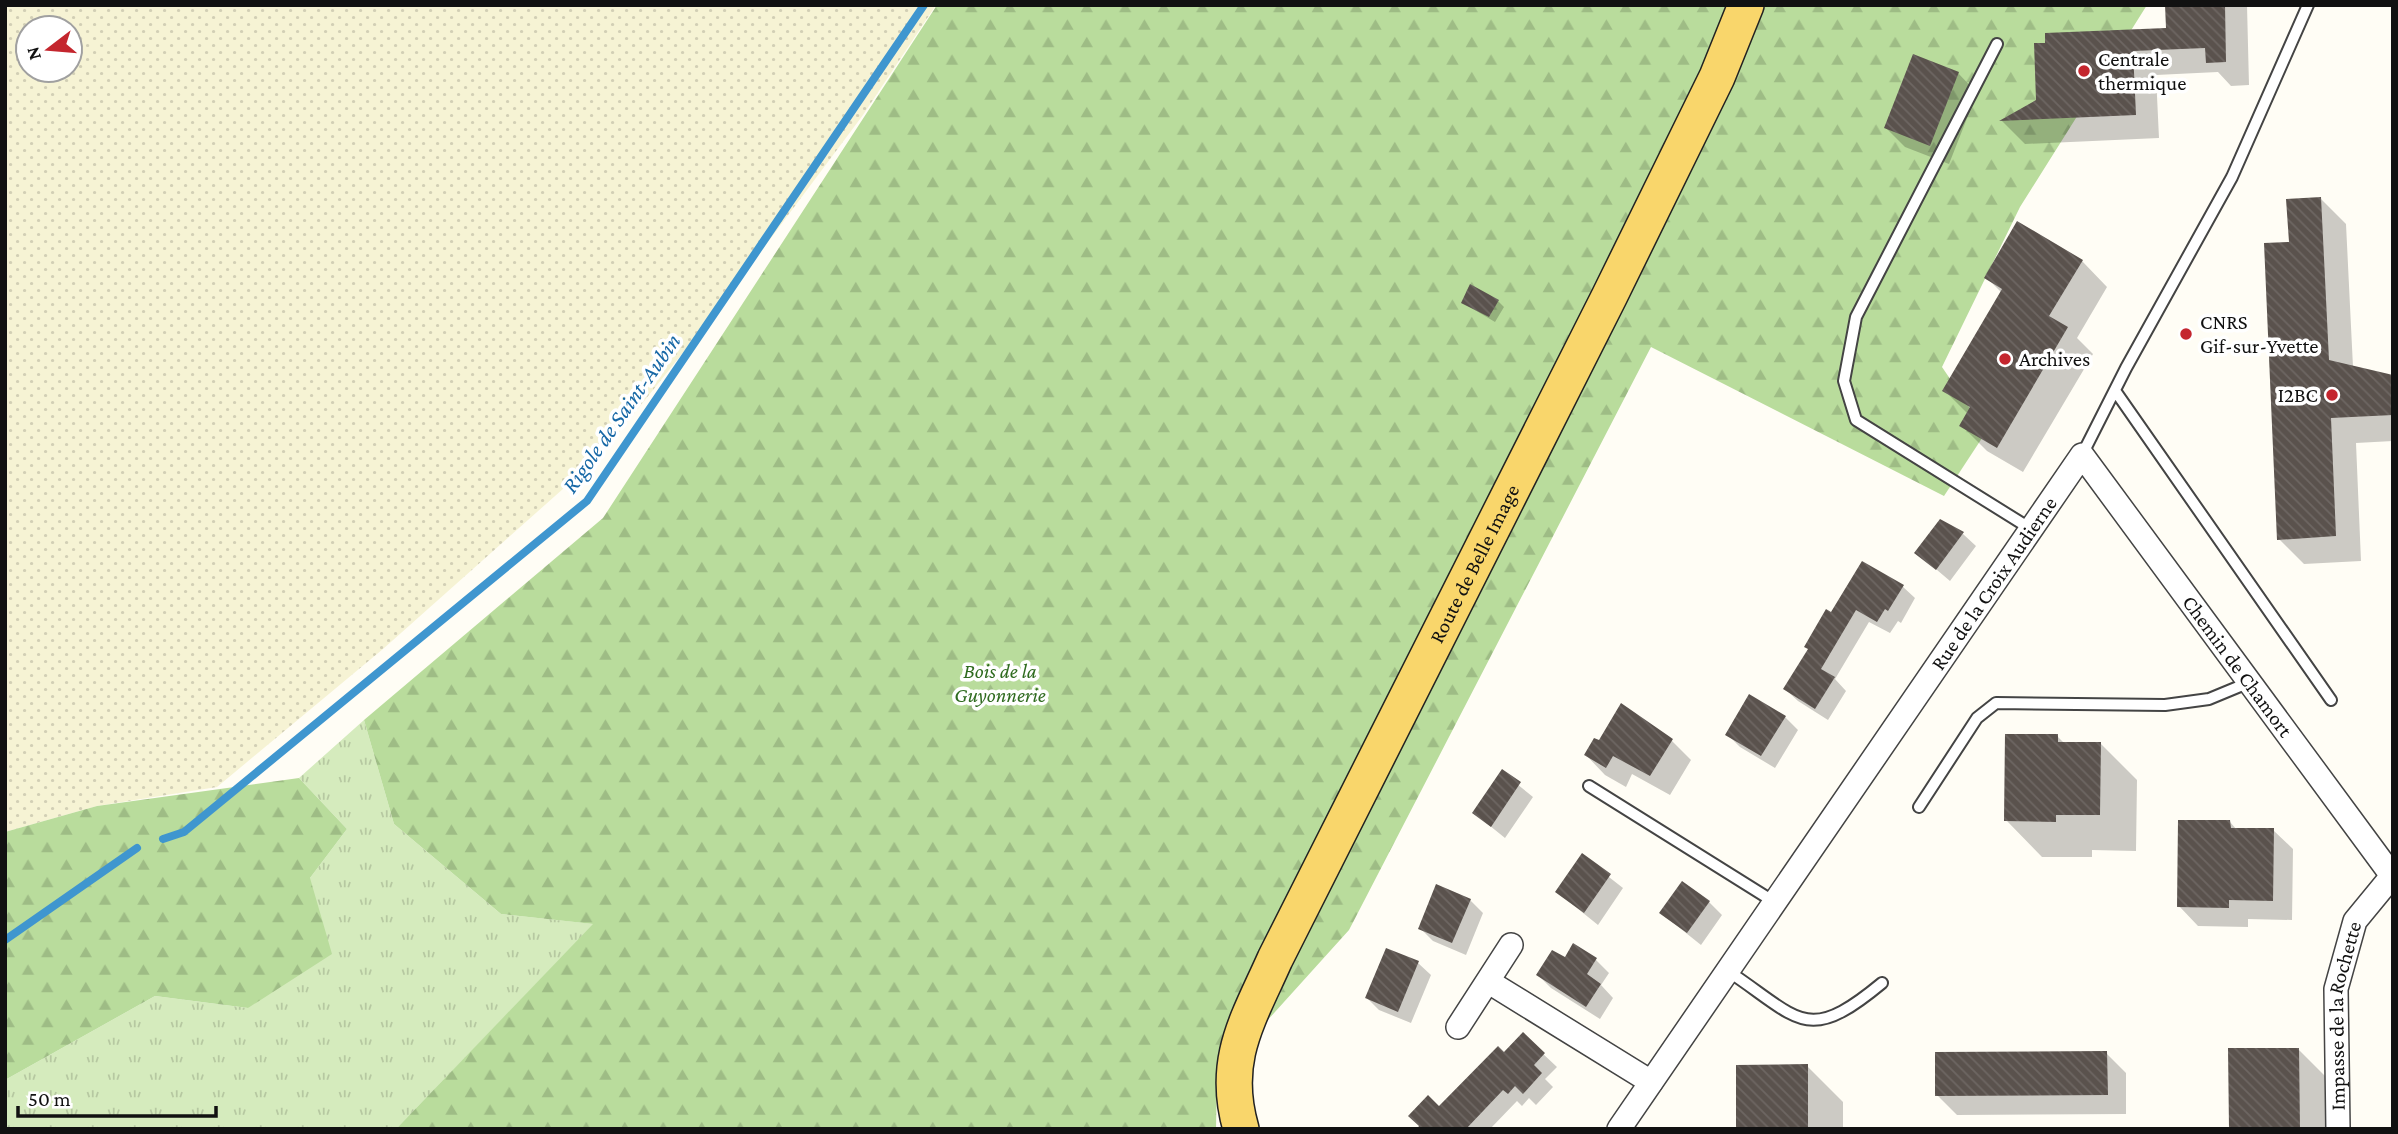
<svg xmlns="http://www.w3.org/2000/svg" width="2398" height="1134" viewBox="0 0 2398 1134" font-family="'Crimson Pro',serif">
  <style>
    .farmland { fill: url(#farmland-dots); fill-rule: evenodd }
    .grass { fill: url(#grass-tufts) }
    .forest { fill: url(#forest-firs) }
    .shadow { fill: #0003 }
    .lines { fill: none; stroke-linecap: round; stroke-linejoin: round }
    .stream { stroke: #3f96cf; stroke-width: 8 }
    .building { fill: url(#building-back-hatch) }
    .lane-casing { stroke: #444; stroke-width: 14 }
    .street-casing { stroke: #444; stroke-width: 26 }
    .primary-casing { stroke: #222; stroke-width: 38 }
    .lane { stroke: #fff; stroke-width: 10 }
    .street { stroke: #fff; stroke-width: 23 }
    .primary { stroke: #f9d66b; stroke-width: 35 }
    .poi-dot { fill: #c4262e; stroke: #fff; stroke-width: 2.5 }
    .labels { text-anchor: middle; dominant-baseline: central; stroke-width: 7; stroke-linejoin: round; paint-order: stroke }
    .poi-label { font-size: 21px; fill: #111; stroke: #fff; text-anchor: start }
    .street-label { font-size: 21px; fill: #111; stroke: #fff }
    .park-label { font-size: 21px; font-style: italic; fill: #2f6b1f; stroke: #fff }
    .water-label { font-size: 23px; font-style: italic; fill: #1768a6; stroke: #fff }
  </style>
  <defs>
    <pattern id="farmland-dots" width="8" height="8" patternUnits="userSpaceOnUse" patternTransform="scale(1.75)"><rect width="8" height="8" fill="#f6f3d4"/><path d="M2 2h.1M6 6h.1" fill="none" stroke="#d2cfb5" stroke-width="1.8" stroke-linecap="round"/></pattern>
    <pattern id="grass-tufts" width="24" height="20" patternUnits="userSpaceOnUse" patternTransform="scale(1.75)"><rect width="24" height="20" fill="#d5ebbd"/><path d="M3 7l-1-3M5 7V3M7 7l1-3M15 17l-1-3M17 17v-4M19 17l1-3" fill="none" stroke="#b6c8a1"/></pattern>
    <pattern id="forest-firs" width="22" height="20" patternUnits="userSpaceOnUse" patternTransform="scale(1.75)"><rect width="22" height="20" fill="#b9dc9c"/><path d="M5 1l3.5 6h-7zM16 11l3.5 6h-7z" fill="#9ebc85"/></pattern>
    <pattern id="building-back-hatch" width="6" height="6" patternUnits="userSpaceOnUse" patternTransform="scale(1.75)"><rect width="6" height="6" fill="#5a524d"/><path d="M-1 5l2 2M0 0l6 6M5-1l2 2" fill="none" stroke="#6d6662"/></pattern>
  </defs>
  <rect width="100%" height="100%" fill="#fffdf5"/>
  <path class="farmland" d="M5,5H936L863,115L714,314L600,456L383,649L217,787L97,806L5,832ZM28,28H70V70H28Z"/>
  <path class="grass" d="M364,720L394,824L501,914L594,924L396,1129H5V1080L155,996L248,1008L310,878L347,829L299,778Z"/>
  <path class="forest" d="M937,5H2147L2020,207L1942,367L1986,432L1944,496L1651,347L1349,930L1217,1076L1216,1129H396L593,924L501,914L394,824L364,720L603,518Z
    M299,778L347,829L310,878L332,954L248,1008L155,996L5,1080V832L97,806Z"/>
  <path class="shadow" d="M2166,5H2247L2249,85L2231,86L2218,72L2156,75L2159,138L2025,144L2002,121L2168,30Z
    M1958,73L1977,93L1949,164L1905,147L1886,128Z
    M2320,198L2346,224L2353,367L2393,377V441L2356,443L2361,561L2304,564L2279,539L2291,244Z
    M2082,261L2107,287L2077,338L2093,354L2023,472L1987,451L1961,425L1968,414L1944,390L2002,293L1986,277Z
    M1498,301L1504,307L1495,322L1463,303Z
    M1941,521L1963,534L1976,546L1950,581L1917,553Z
    M1902,586L1915,598L1901,623L1898,621L1890,633L1869,622L1835,679L1846,691L1828,720L1798,701L1785,689L1832,614Z
    M1785,717L1798,730L1775,768L1740,747L1727,734Z
    M2057,736L2065,744H2101L2137,780L2136,851L2092,850V857H2042L2006,820Z
    M1672,741L1691,760L1670,795L1632,774L1626,787L1605,775L1586,755Z
    M1502,772L1533,797L1505,838L1474,813Z
    M2230,822L2237,830H2273L2293,849L2292,920L2248,919V927L2198,926L2179,906Z
    M1582,856L1623,888L1598,925L1557,892Z
    M1470,900L1483,913L1466,955L1433,941L1420,928Z
    M1709,902L1722,915L1701,945L1661,913Z
    M1565,960H1596L1609,973L1601,985L1613,998L1600,1019L1551,988L1538,975Z
    M1418,963L1431,975L1411,1023L1379,1010L1367,998Z
    M1523,1035L1557,1067L1545,1079L1553,1087L1536,1105L1529,1098L1522,1106L1517,1101L1490,1129H1424L1439,1108L1504,1055Z
    M2298,1049L2335,1086V1129H2230Z
    M2106,1053L2126,1073V1114L1957,1115L1937,1095Z
    M1807,1066L1843,1102V1129H1738Z"/>
  <g class="lines">
    <path class="stream" d="M163,839L184,832L587,501L924,5
      M5,940L137,848"/>
  </g>
  <path class="building" d="M2165,5H2225L2226,62L2206,63L2205,48L2133,51L2136,115L1999,121L2036,100L2034,43H2045V33L2166,28Z
    M1913,54L1959,72L1930,146L1884,128Z
    M2321,197L2329,360L2393,375V415L2331,418L2336,536L2277,540L2264,243L2289,242L2286,199Z
    M2017,221L2083,260L2049,316L2068,327L1997,448L1959,426L1970,407L1942,391L2002,289L1984,278Z
    M1470,284L1499,300L1489,317L1461,303Z
    M1940,519L1964,532L1936,570L1914,553Z
    M1862,561L1904,585L1888,611L1885,609L1877,622L1856,610L1821,669L1835,677L1815,709L1783,689L1808,649L1804,647L1826,609L1831,612Z
    M1749,694L1786,716L1761,756L1725,735Z
    M1621,703L1673,739L1650,776L1613,756L1606,768L1584,755L1594,738L1599,740Z
    M2005,734H2058V742H2101L2100,815H2056V822L2004,821Z
    M1502,769L1521,782L1491,827L1472,813Z
    M2178,820H2230L2231,828H2274L2273,901L2229,900V908L2177,907Z
    M1582,853L1611,874L1584,913L1555,892Z
    M1682,881L1710,901L1687,933L1659,913Z
    M1436,884L1471,899L1452,943L1418,929Z
    M1573,943L1597,958L1587,974L1601,984L1586,1007L1536,975L1552,950L1565,957Z
    M1386,948L1419,961L1398,1012L1365,998Z
    M1523,1032L1545,1053L1534,1065L1542,1073L1523,1094L1515,1086L1508,1094L1503,1090L1466,1129H1417L1419,1126L1408,1116L1428,1095L1439,1106L1498,1046L1504,1052Z
    M2228,1048H2299L2300,1129H2229Z
    M2107,1051L2108,1095L1935,1096V1052Z
    M1808,1064V1129H1736V1065Z"/>
  <g class="lines">
    <defs>
      <path id="lane" d="M1997,44L1856,317L1844,381L1856,420L2031,529
        M2116,392L2331,700
        M2082,455L2126,368L2232,177L2308,5
        M1589,786L1776,903
        M1919,807L1977,718L1996,703L2165,705L2209,699L2250,682
        M1728,971C1800,1019 1806,1046 1882,983"/>
      <g id="street">
        <path d="M1489,982L1651,1082"/>
        <path d="M1458,1027L1511,945"/>
        <path id="s1" d="M1619,1129L2082,455L2393,877"/>
        <path id="s2" d="M2338,1129L2336,989L2355,921L2392,876"/>
      </g>
      <g id="primary">
        <path id="s3" d="M1241,1129C1221,1060 1248,1020 1275,959L1609,297L1717,77L1746,5"/>
      </g>
    </defs>
    <use href="#lane" class="lane-casing"/>
    <use href="#street" class="street-casing"/>
    <use href="#primary" class="primary-casing"/>
    <use href="#lane" class="lane"/>
    <use href="#street" class="street"/>
    <use href="#primary" class="primary"/>
  </g>
  <g class="poi-dot">
    <circle cx="2084" cy="71" r="7"/>
    <circle cx="2186" cy="334" r="7"/>
    <circle cx="2005" cy="359" r="7"/>
    <circle cx="2332" cy="395" r="7"/>
  </g>
  <g class="labels">
    <g class="poi-label">
      <text x="2098" y="59">Centrale<tspan x="2098" dy="24">thermique</tspan></text>
      <text x="2200" y="322">CNRS<tspan x="2200" dy="24">Gif-sur-Yvette</tspan></text>
      <text x="2019" y="359">Archives</text>
      <text x="2318" y="395" text-anchor="end">I2BC</text>
    </g>
    <g class="street-label">
      <text stroke="none"><textPath href="#s3" startOffset="621">Route de Belle Image</textPath></text>
      <text stroke="none"><textPath href="#s1" startOffset="662">Rue de la Croix Audierne</textPath></text>
      <text stroke="none"><textPath href="#s1" startOffset="1080">Chemin de Chamort</textPath></text>
      <text stroke="none"><textPath href="#s2" startOffset="114">Impasse de la Rochette</textPath></text>
    </g>
    <g class="park-label">
      <text x="1000" y="671">Bois de la<tspan x="1000" dy="24">Guyonnerie</tspan></text>
    </g>
    <g class="water-label">
      <text transform="translate(621 413) rotate(-55)">Rigole de Saint-Aubin</text>
    </g>
  </g>
  <rect width="2398" height="1134" fill="none" stroke="#111111" stroke-width="14"/>
  <g transform="translate(49 49) rotate(254)"><circle r="33" fill="#ffffff" stroke="#a0a0a0" stroke-width="2"/>
  <path d="M0-5L12 26L0 18L-12 26Z" fill="#c4262e"/>
  <text y="-10" font-size="19" font-weight="bold" text-anchor="middle" fill="#111111">N</text>
  </g>
  <path d="M18 1106v10h198v-10" fill="none" stroke="#111111" stroke-width="3.5"/>
  <text x="28" y="1106" font-size="21" fill="#111111" stroke="#ffffff" stroke-width="5" paint-order="stroke">50 m</text>
</svg>
